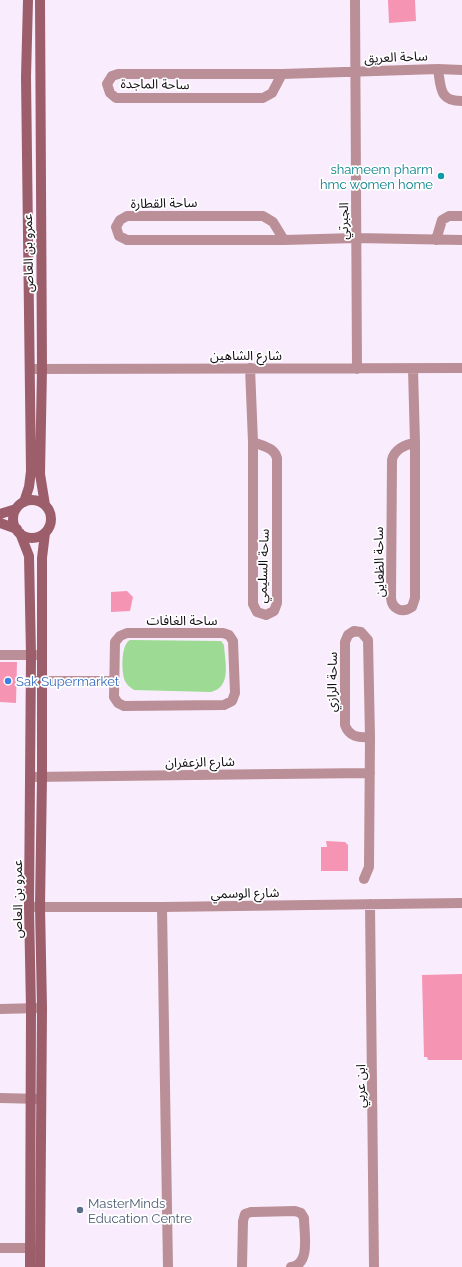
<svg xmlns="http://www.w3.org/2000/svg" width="462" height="1267" viewBox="0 0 462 1267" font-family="Raleway,'Noto Sans Arabic',sans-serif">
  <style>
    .green { fill: #9dda93 }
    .building { fill: #f694b3 }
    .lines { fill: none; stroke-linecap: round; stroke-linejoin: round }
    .street { stroke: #bb8f97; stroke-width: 10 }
    .secondary { stroke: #9d5e6c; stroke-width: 10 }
    .culture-dot { fill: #0f9aa8; stroke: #fff; stroke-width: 1.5 }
    .shop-dot { fill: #3f7fe0; stroke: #fff; stroke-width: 1.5 }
    .service-dot { fill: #5c6f8a; stroke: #fff; stroke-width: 1.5 }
    .labels { text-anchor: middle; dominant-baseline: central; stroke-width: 3.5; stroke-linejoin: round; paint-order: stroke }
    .street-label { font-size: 13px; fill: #120d14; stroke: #fff }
    .culture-label { font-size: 13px; fill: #0d838f; stroke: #fff; text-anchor: end }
    .shop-label { font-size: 13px; fill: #366cbe; stroke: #fff; text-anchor: start }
    .service-label { font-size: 13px; fill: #4e5e75; stroke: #fff; text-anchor: start }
  </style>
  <rect width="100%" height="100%" fill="#f9edfd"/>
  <path class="green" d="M130,640L221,641L224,645C225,662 232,687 211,692L134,690C130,687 127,685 125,681C121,672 121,644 130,640Z"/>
  <path class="building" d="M388,0H415L416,21L389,23Z
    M127,591L133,597L130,611L111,612V592Z
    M0,662H17L16,703L0,702Z
    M326,841L345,842L348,845V871H321V847H327Z
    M462,974V1060H428L427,1057H424L422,975Z"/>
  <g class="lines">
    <path class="street" d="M355,0L357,369
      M462,70L438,69C441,88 439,101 462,101
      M118,74H282L272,93L263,98H116L110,93L107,84L112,76Z
      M282,74L438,69
      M284,240L273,222L263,216H127L120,220L116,227L119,236L127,240H284L356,238L462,240
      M436,240L442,220L449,216H462
      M250,368L253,442V604L257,612L266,615L274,611L277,603V458C274,447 262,446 253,442
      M31,369L462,368
      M413,369L415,443
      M415,443V598L412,607C402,614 392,609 391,598L392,460C394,450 405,444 415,443Z
      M354,631L361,632L368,640L370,737C359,738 349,737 345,725V642L348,635Z
      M127,633H223L229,635L233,641L235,693L232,701L224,705L124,706L118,703L114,697L115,642L120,636Z
      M0,655H40
      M31,681H114
      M31,777L370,773
      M364,879L369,867L370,737
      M370,904L374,1267
      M29,907H162L462,903
      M162,907L168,1267
      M0,1009L40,1008
      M0,1098L41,1099
      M0,1248H38
      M242,1267L243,1221L245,1214L251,1212L295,1211L301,1213L304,1218C304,1233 311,1265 291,1267"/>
    <path class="secondary" d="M40,0L42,369L40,474L45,505
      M13 519a19 19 0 1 1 38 0a19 19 0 1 1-38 0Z
      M24,502L29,487L31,471L26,77L28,0
      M0,514L16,509
      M0,523L17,529
      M20,533L29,556L31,655L29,907L31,1009L30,1267
      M40,1267L42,1008L40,906L42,777V558L45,533"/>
  </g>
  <circle class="culture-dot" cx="441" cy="176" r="4"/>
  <circle class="shop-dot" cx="8" cy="681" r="4"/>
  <circle class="service-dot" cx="80" cy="1210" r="4"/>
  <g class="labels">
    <g class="street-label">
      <text transform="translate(396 57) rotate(-2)">ساحة العريق</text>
      <text transform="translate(155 84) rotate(1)">ساحة الماجدة</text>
      <text transform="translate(164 203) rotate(-1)">ساحة القطارة</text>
      <text transform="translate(343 221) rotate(-90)">الجبرتي</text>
      <text transform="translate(28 253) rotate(-91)">عمرو بن العاص</text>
      <text x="246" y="355">شارع الشاهين</text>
      <text transform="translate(379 562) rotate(-91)">ساحة الظعاين</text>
      <text transform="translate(263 566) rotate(-88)">ساحة السليمي</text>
      <text x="182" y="620">ساحة الغافات</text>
      <text transform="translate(332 682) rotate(-89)">ساحة الرازي</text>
      <text transform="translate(200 762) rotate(-1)">شارع الزعفران</text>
      <text transform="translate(245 893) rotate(-1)">شارع الوسمي</text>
      <text transform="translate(17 899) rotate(-90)">عمرو بن العاص</text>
      <text transform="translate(360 1086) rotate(-90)">ابن عربي</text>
    </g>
    <g class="culture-label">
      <text x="433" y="169">shameem pharm<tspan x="433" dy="15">hmc women home</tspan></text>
    </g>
    <g class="shop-label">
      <text x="16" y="681">Sak Supermarket</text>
    </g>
    <g class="service-label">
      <text x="88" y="1203">MasterMinds<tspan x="88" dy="15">Education Centre</tspan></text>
    </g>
  </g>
</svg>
